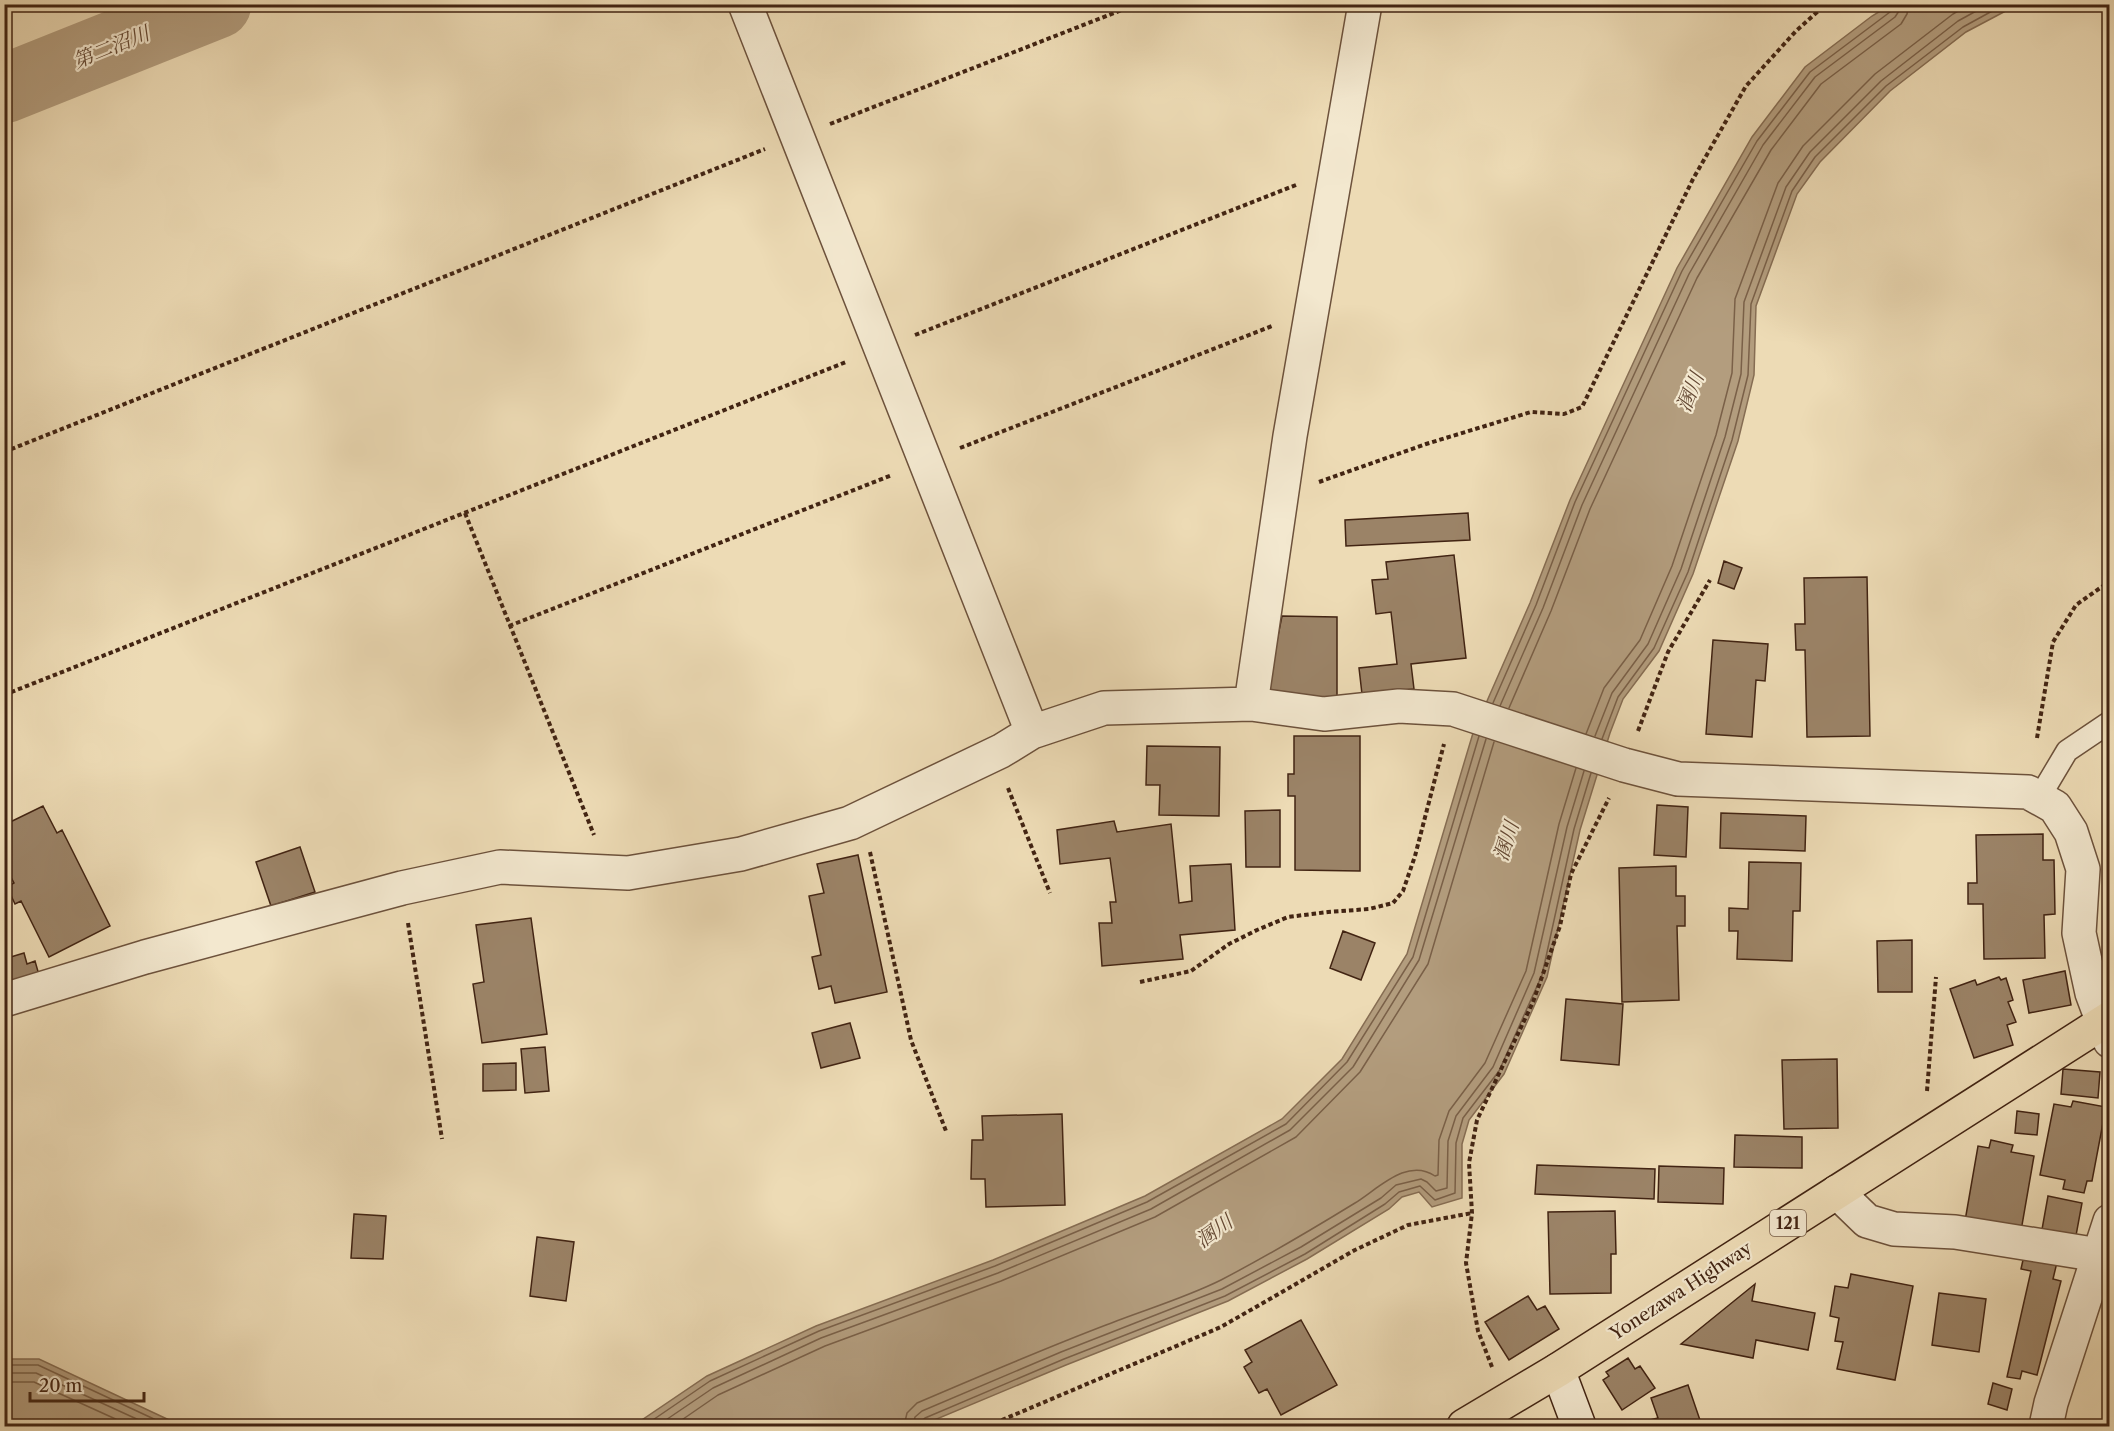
<svg xmlns="http://www.w3.org/2000/svg" width="2114" height="1431" viewBox="0 0 2114 1431" font-family="'Libre Caslon Text','Noto Serif JP',serif">
  <style>
    .water { fill: #b39d7e; stroke: #866d53; stroke-width: 1.5 }
    .lines { fill: none; stroke-linecap: round; stroke-linejoin: round }
    .shore { stroke: #7a6048; stroke-width: 1.5 }
    .river { stroke: #b39d7e; stroke-width: 69 }
    .building { fill: #9b8367; stroke: #422413; stroke-width: 1.5 }
    .lane-casing { stroke: #6d523c; stroke-width: 24 }
    .street-casing { stroke: #6d523c; stroke-width: 36 }
    .secondary-casing { stroke: #422413; stroke-width: 36 }
    .highway-casing { stroke: #422413; stroke-width: 36 }
    .path { stroke: #422413; stroke-width: 4; stroke-dasharray: 4.5 3; stroke-linecap: butt }
    .lane { stroke: #f3e8cf; stroke-width: 21 }
    .street { stroke: #f3e8cf; stroke-width: 33 }
    .secondary { stroke: #f3e8cf; stroke-width: 33 }
    .highway { stroke: #eddbb5; stroke-width: 33 }
    .labels { text-anchor: middle; dominant-baseline: central; stroke-width: 4.5; stroke-linejoin: round; paint-order: stroke }
    .shield { fill: #f3e8cf; stroke: #775f4b; stroke-width: 1.5 }
    .shield-label { font-size: 16px; font-weight: bold; fill: #422413 }
    .street-label { font-size: 18px; fill: #422413; stroke: #f3e8cf }
    .water-label { font-size: 20px; font-style: italic; fill: #644833; stroke: #f3e8cf }
  </style>
  <rect width="100%" height="100%" fill="#eddbb5"/>
  <filter id="stains"><feTurbulence type="fractalNoise" baseFrequency=".00333" numOctaves="4"/><feColorMatrix values="0 0 0 0 .2 0 0 0 0 .09 0 0 0 0 .02 0 0 0 .5 -.17"/></filter>
  <radialGradient id="worn" r=".72"><stop offset=".6" stop-color="#630" stop-opacity="0"/><stop offset="1" stop-color="#630" stop-opacity=".3"/></radialGradient>
  <path class="water" d="M1890,5H2017L1966,32L1890,91L1820,162L1797,194L1756,306L1754,375L1738,441L1693,574L1659,651L1623,699L1610,733L1580,830L1547,977L1504,1074L1469,1120L1462,1144V1198L1432,1207L1419,1192L1402,1197L1389,1209L1307,1259L1228,1301L1066,1365L920,1426H633L707,1376L816,1326L993,1260L1145,1196L1282,1119L1342,1059L1407,954L1473,733L1530,603L1570,500L1677,268L1752,137L1805,67L1872,16Z
    M5,1359H39L182,1426H5Z"/>
  <g class="lines">
    <path class="shore" d="M1493,703L1536,605L1575,502L1682,271L1757,141L1810,72L1890,12L1892,4
      M1500,706L1543,608L1582,505L1689,274L1763,145L1815,77L1895,17L1899,11L1900,4
      M1509,708L1551,611L1590,509L1697,278L1771,150L1821,84L1901,24L1907,14L1909,4
      M1586,734L1604,688L1640,640L1672,566L1716,435L1732,373L1735,299L1778,183L1803,146L1875,74L1953,14L1970,4
      M1595,736L1612,693L1648,644L1681,569L1725,437L1741,374L1744,302L1786,187L1810,152L1881,81L1958,21L1989,4
      M1602,739L1618,697L1654,648L1688,572L1732,440L1748,375L1751,304L1792,191L1815,157L1886,86L1963,27L2005,4
      M4,1365H38L169,1426
      M4,1373H36L152,1426
      M4,1382H34L131,1426
      M644,1426L710,1381L819,1331L995,1266L1147,1202L1286,1124L1347,1062L1413,957L1479,736
      M657,1426L713,1388L821,1338L998,1273L1151,1209L1290,1130L1353,1067L1419,960L1486,739
      M673,1426L718,1395L825,1346L1001,1281L1155,1217L1296,1137L1360,1072L1428,964L1494,742
      M904,1426L907,1413L917,1403C980,1376 1043,1349 1106,1325C1144,1310 1185,1298 1221,1280C1267,1256 1311,1230 1355,1203C1378,1189 1407,1157 1435,1176L1438,1175L1439,1140L1449,1111L1485,1063L1526,971L1559,824L1576,768
      M913,1426L915,1417L922,1411L1061,1352L1222,1289L1301,1247L1381,1198L1396,1185L1421,1179L1427,1182L1436,1191L1447,1188L1448,1141L1456,1116L1493,1067L1534,973L1567,827L1584,771
      M920,1426L921,1421L925,1418L1064,1359L1225,1296L1305,1254L1385,1204L1399,1192L1420,1186L1435,1200L1455,1193L1456,1143L1463,1118L1499,1071L1542,975L1574,829L1591,773"/>
    <path class="river" d="M4,89L217,4"/>
  </g>
  <path class="building" d="M1468,513L1470,540L1346,546L1345,520Z
    M1454,555L1466,658L1411,664L1414,689L1362,694L1359,668L1397,664L1391,612L1376,614L1372,580L1388,579L1386,562Z
    M1724,561L1742,568L1734,589L1718,583Z
    M1867,577L1870,736L1807,737L1805,650H1796L1795,624H1805L1804,578Z
    M1282,616L1337,617V699L1266,694Z
    M1713,640L1768,644L1765,681L1756,680L1752,737L1706,734Z
    M1294,736H1360V871L1295,870V796H1288V774H1294Z
    M1147,746L1220,747L1219,816L1159,815L1160,785H1146Z
    M1657,805L1688,807L1686,857L1654,855Z
    M43,806L57,833L62,830L110,926L49,957L21,901L15,904L7,887L14,883L4,864V825Z
    M1280,810V867H1246L1245,811Z
    M1721,813L1806,816L1805,851L1720,848Z
    M1114,821L1117,832L1171,824L1179,903L1192,901L1190,866L1231,864L1235,930L1180,935L1183,959L1102,966L1099,923H1112L1110,902H1116L1110,858L1060,864L1057,830Z
    M2043,834V860H2054L2055,914L2044,915L2045,958L1984,959L1983,904H1968V883H1977L1976,835Z
    M300,847L315,892L271,906L256,862Z
    M858,855L887,992L835,1003L831,986L819,989L812,957L821,955L809,896L824,893L817,864Z
    M1749,862L1801,863L1800,911H1793L1792,961L1737,959L1738,931H1729V908L1748,909Z
    M1676,866V896H1685V926H1677L1679,1000L1622,1002L1619,868Z
    M531,918L547,1034L482,1043L473,984L484,982L476,925Z
    M1343,931L1375,943L1361,980L1330,968Z
    M1912,940V992H1878L1877,941Z
    M24,953L27,964L35,961L39,975L4,986V959Z
    M2065,971L2071,1005L2029,1013L2023,980Z
    M1999,977L2001,980L2006,978L2013,1000L2008,1002L2016,1022L2007,1025L2013,1045L1974,1058L1950,989L1975,980L1977,985Z
    M1566,999L1623,1004L1619,1065L1561,1060Z
    M850,1023L860,1058L821,1068L812,1033Z
    M545,1047L549,1091L525,1093L521,1049Z
    M1837,1059L1838,1128L1784,1129L1782,1060Z
    M516,1063V1090L483,1091V1064Z
    M2063,1069L2100,1072L2098,1098L2061,1094Z
    M2073,1101L2106,1107L2092,1181H2087L2084,1193L2063,1189L2065,1180L2040,1175L2054,1104L2071,1107Z
    M2017,1111L2039,1114L2037,1135L2015,1133Z
    M1062,1114L1065,1205L986,1207L985,1179H971L972,1140H983L982,1116Z
    M1735,1135L1802,1137V1168L1734,1167Z
    M1991,1140L2013,1145L2011,1152L2034,1156L2021,1231L1965,1221L1978,1146L1989,1148Z
    M1537,1165L1655,1169L1654,1199L1535,1194Z
    M1659,1166L1724,1168L1723,1204L1658,1202Z
    M2048,1196L2082,1203L2075,1241L2041,1235Z
    M1615,1211L1616,1254H1611V1293L1550,1294L1548,1212Z
    M354,1214L386,1216L383,1259L351,1258Z
    M537,1237L574,1242L566,1301L530,1296Z
    M2025,1251L2058,1258L2053,1279L2061,1281L2037,1375L2022,1371L2020,1379L2007,1377L2031,1271L2021,1269Z
    M1851,1274L1913,1286L1895,1380L1837,1369L1843,1342L1835,1341L1839,1318L1830,1316L1835,1286L1848,1288Z
    M1755,1284L1752,1301L1815,1313L1808,1350L1756,1340L1753,1358L1681,1344Z
    M1939,1293L1986,1299L1979,1352L1932,1345Z
    M1528,1296L1537,1310L1545,1306L1559,1329L1509,1360L1485,1322Z
    M1301,1320L1337,1385L1281,1415L1267,1389L1259,1393L1244,1367L1252,1362L1245,1350Z
    M1628,1358L1635,1369L1640,1366L1655,1388L1622,1410L1603,1380L1609,1376L1606,1372Z
    M1993,1383L2012,1389L2007,1410L1988,1404Z
    M1688,1385L1702,1426H1648L1646,1421L1658,1418L1651,1398Z"/>
  <g class="lines">
    <defs>
      <path id="lane" d="M2039,798L2067,751L2110,722"/>
      <path id="street" d="M745,4L1032,732
        M1251,704L1290,436L1365,4
        M4,1000L145,957L402,888L500,867L628,873L741,854L850,823L1001,751L1032,732L1104,708L1251,704L1324,714L1399,706L1453,709L1624,765L1678,779L2028,792L2055,807L2071,832L2083,869L2079,933L2092,993L2110,1041
        M1837,1192L1867,1221L1894,1229L1955,1232L2099,1255
        M2046,1426L2051,1403L2110,1221"/>
      <path id="secondary" d="M1558,1370L1579,1426"/>
      <path id="highway" d="M1464,1426L1558,1370L2110,1018"/>
    </defs>
    <use href="#lane" class="lane-casing"/>
    <use href="#street" class="street-casing"/>
    <use href="#secondary" class="secondary-casing"/>
    <use href="#highway" class="highway-casing"/>
    <path class="path" d="M830,124L1137,4
      M915,335L1296,185
      M960,448L1272,326
      M4,452L765,149
      M1319,482L1426,444L1531,412L1564,414L1582,407L1693,179L1746,86L1796,31L1826,4
      M465,513L594,835
      M509,626L892,475
      M4,695L846,362
      M1638,731L1668,652L1710,580
      M2037,738L2053,642L2076,605L2110,581
      M1008,788L1050,893
      M870,852L911,1040L946,1131
      M408,923L442,1139
      M1140,982L1191,971L1229,944L1257,930L1288,917L1328,912L1369,909L1393,903L1403,891L1415,856L1444,744
      M1927,1091L1936,977
      M1492,1367L1478,1331L1466,1263L1472,1213L1469,1163L1477,1120L1533,1002L1560,926L1571,874L1609,798
      M988,1426L1221,1327L1355,1250L1408,1225L1472,1213"/>
    <use href="#lane" class="lane"/>
    <use href="#street" class="street"/>
    <use href="#secondary" class="secondary"/>
    <use href="#highway" class="highway"/>
  </g>
  <g class="labels">
    <rect class="shield" x="1770" y="1210" width="36" height="26" rx="4.5"/>
    <g class="shield-label">
      <text x="1788" y="1223">121</text>
    </g>
    <g class="street-label">
      <text transform="translate(1681 1291) rotate(-33)">Yonezawa Highway</text>
    </g>
    <g class="water-label">
      <text transform="translate(111 47) rotate(-22)">第二沼川</text>
      <text transform="translate(1690 392) rotate(-68)">溷川</text>
      <text transform="translate(1506 841) rotate(-72)">溷川</text>
      <text transform="translate(1214 1231) rotate(-36)">溷川</text>
    </g>
  </g>
  <rect width="2114" height="1431" fill="none" stroke="#eddbb5" stroke-width="24"/>
  <rect x="6" y="6" width="2102" height="1419" fill="none" stroke="#422413" stroke-width="3"/>
  <rect x="12" y="12" width="2090" height="1407" fill="none" stroke="#422413" stroke-width="1.5"/>
  <path d="M30 1392v9h114v-9" fill="none" stroke="#422413" stroke-width="3"/>
  <text x="39" y="1392" font-size="18" fill="#422413" stroke="#f3e8cf" stroke-width="4.5" paint-order="stroke">20 m</text>
  <rect width="100%" height="100%" filter="url(#stains)"/>
  <rect width="100%" height="100%" fill="url(#worn)"/>
</svg>
